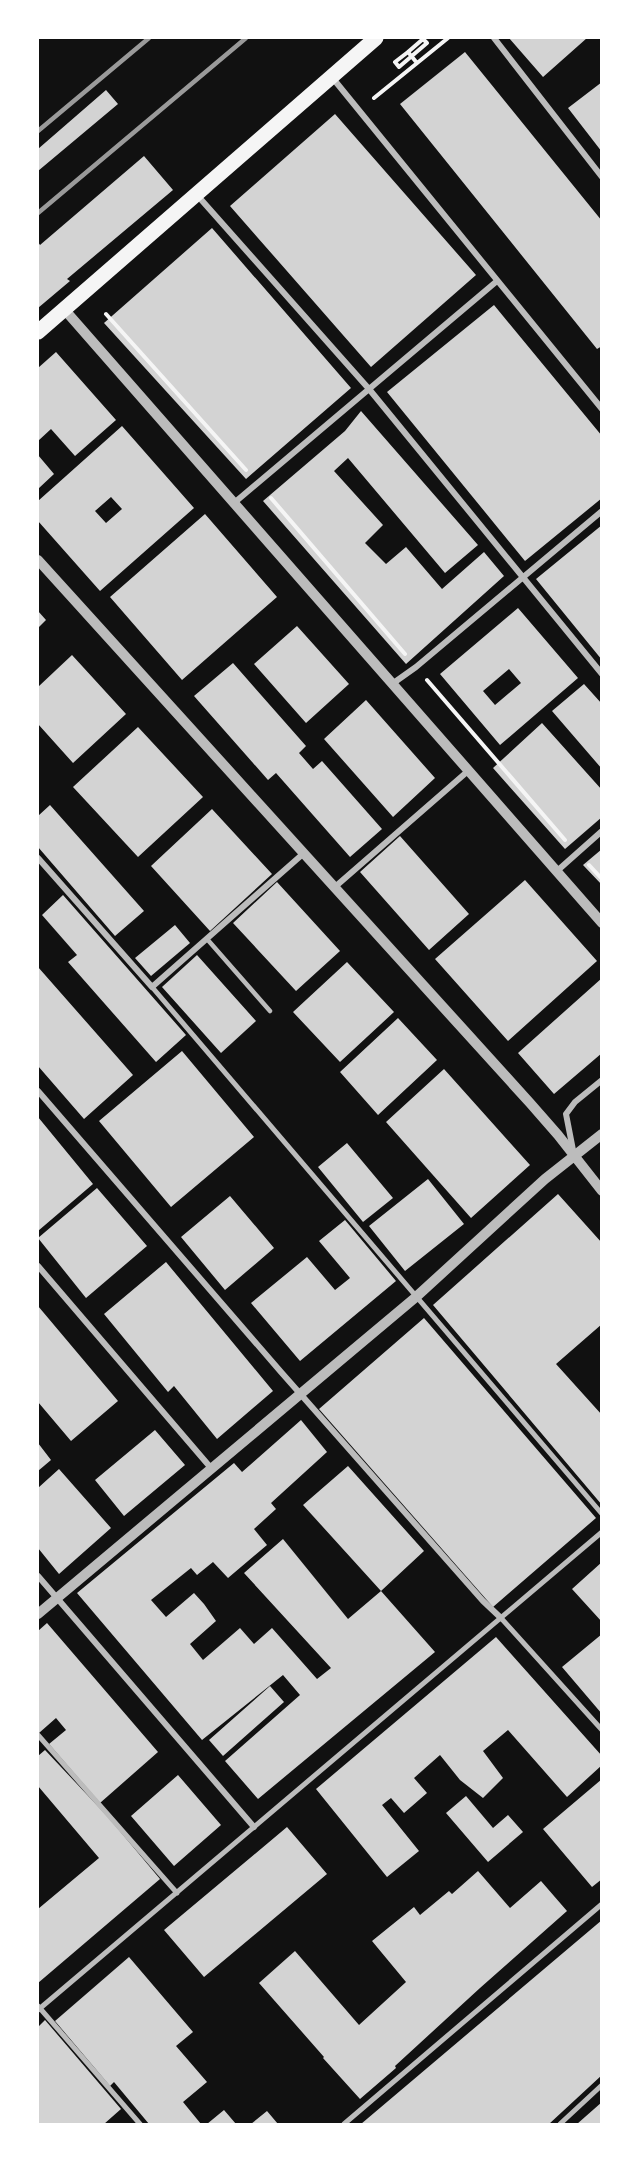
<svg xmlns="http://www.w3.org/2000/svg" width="639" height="2162" viewBox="0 0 639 2162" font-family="Georgia,serif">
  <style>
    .building { fill: #d3d3d3; fill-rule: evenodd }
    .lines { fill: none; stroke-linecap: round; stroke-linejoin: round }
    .path { stroke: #f5f5f5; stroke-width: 4 }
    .service { stroke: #bcbcbc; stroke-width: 4.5 }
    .pedestrian { stroke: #bcbcbc; stroke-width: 5 }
    .minor { stroke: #bcbcbc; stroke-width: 6 }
    .tertiary { stroke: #bcbcbc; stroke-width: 10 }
    .primary { stroke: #f5f5f5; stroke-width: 15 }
    .rail { stroke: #9a9a9a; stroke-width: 4.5 }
  </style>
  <rect width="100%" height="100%" fill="#111"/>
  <path class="building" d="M509,38H587L543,77Z
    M465,52L602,221V346L597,349L400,104Z
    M602,82V152L568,108Z
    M106,90L118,104L38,171V149Z
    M335,114L476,275L371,367L230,206Z
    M144,156L173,190L67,279L70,281L38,308V242L40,245Z
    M212,228L351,388L246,479L104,323Z
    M494,305L602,436V498L525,561L387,392Z
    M56,352L116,420L75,456L51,429L38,441V368Z
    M361,411L478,545L445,573L348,458L334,471L383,525L365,543L386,564L406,547L442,589L484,552L504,576L406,664L263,501L345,431Z
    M122,426L194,508L100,591L38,521V501ZM111,497L122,509L106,523L95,511Z
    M38,455L54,474L38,489Z
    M205,514L277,597L182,680L110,597Z
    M602,525V660L536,579Z
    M518,608L578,678L500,745L440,674ZM509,669L521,683L495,705L483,691Z
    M38,611L46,620L38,628Z
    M297,626L349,684L306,723L254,664Z
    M72,655L126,714L73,763L38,724V687Z
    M233,663L306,746L299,753L313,769L322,761L382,829L350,857L276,773L268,780L194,696Z
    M584,684L602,704V769L552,711Z
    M366,700L435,778L393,817L324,739Z
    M542,723L602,790V817L565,849L493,768Z
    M138,727L203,797L138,857L73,787Z
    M50,805L144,911L115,936L38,847V816Z
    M212,809L272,874L210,931L151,866Z
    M400,836L469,914L429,950L360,872Z
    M602,849V885L583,865Z
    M525,880L597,961L508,1041L435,959Z
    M277,882L340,951L296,991L233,923Z
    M63,895L186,1035L156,1062L68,962L77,955L42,915Z
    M175,925L190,943L151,976L135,958Z
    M197,955L256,1021L221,1053L162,987Z
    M347,962L394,1012L340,1062L293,1012Z
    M38,967L133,1075L84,1119L38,1066Z
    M602,978V1053L554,1094L518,1053Z
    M398,1018L437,1060L378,1115L340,1072Z
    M182,1051L254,1137L171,1207L99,1121Z
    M444,1069L530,1165L471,1218L386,1122Z
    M38,1117L93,1184L38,1231Z
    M347,1143L393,1198L363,1222L318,1167Z
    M428,1179L464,1224L405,1271L369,1226Z
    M97,1188L147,1246L86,1298L38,1238Z
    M558,1194L602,1243V1324L556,1364L602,1415V1505L433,1305Z
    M230,1196L274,1248L225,1290L181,1237Z
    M345,1220L396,1281L300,1361L251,1303L307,1257L335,1290L350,1278L319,1241Z
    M166,1262L273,1391L217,1439L174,1386L168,1392L104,1314Z
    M38,1306L118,1401L71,1441L38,1402Z
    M424,1318L596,1518L493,1607L319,1409Z
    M301,1420L327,1452L271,1503L276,1509L254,1529L267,1545L228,1578L213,1562L197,1575L191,1568L151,1600L166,1617L194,1593L204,1604L216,1621L190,1644L203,1660L240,1628L254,1644L272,1628L317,1679L331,1668L244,1573L283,1539L348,1619L381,1591L435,1652L258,1799L225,1761L300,1695L283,1675L202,1740L77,1593L234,1463L242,1472Z
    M155,1430L185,1465L124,1516L95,1480Z
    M38,1443L51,1460L38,1471Z
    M348,1466L424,1551L381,1591L303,1505Z
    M59,1469L111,1528L59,1574L38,1548V1488Z
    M602,1562V1622L572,1589Z
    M47,1623L158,1752L100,1803L49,1744L66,1730L56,1718L39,1733L38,1731V1631Z
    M602,1634V1714L562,1667Z
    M496,1637L602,1756V1765L567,1797L508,1730L483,1751L503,1778L483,1798L460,1780L440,1755L414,1778L427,1793L404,1813L391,1798L382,1805L419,1851L387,1877L316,1789Z
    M270,1686L284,1702L223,1756L209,1740Z
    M45,1750L108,1817L160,1879L38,1983V1909L99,1858L38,1786V1756Z
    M178,1775L221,1825L174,1866L131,1816Z
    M602,1779V1879L592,1887L543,1829Z
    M466,1796L493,1828L508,1815L523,1832L488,1862L446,1813Z
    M287,1827L327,1874L204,1977L164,1930Z
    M478,1871L510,1908L541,1881L567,1911L480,1988L395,2066L396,2068L360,2099L323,2058L324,2057L259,1983L295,1951L359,2025L406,1982L372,1941L414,1907L420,1915L449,1891L452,1894Z
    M602,1920V2075L549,2124H361Z
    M129,1957L193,2032L176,2046L207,2082L183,2102L201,2124H149L114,2082L110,2086L55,2021Z
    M45,2020L121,2109L104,2124H38V2027Z
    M602,2102V2124H577Z
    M224,2110L236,2124H207Z
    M267,2111L278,2124H251Z"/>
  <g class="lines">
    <path class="path" d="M399,67L427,43L423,39L408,52L417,63
      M399,67L395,62L408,52
      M374,98L448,38
      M106,314L246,470
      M271,498L405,654
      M427,680L565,840
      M589,865L602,879"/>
    <path class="service" d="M207,939L270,1011"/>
    <path class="pedestrian" d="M152,987L602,1514
      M501,1618L602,1730
      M38,1735L177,1893
      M38,2006L140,2124
      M38,2010L602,1532
      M344,2124L602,1904
      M560,2124L602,2085"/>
    <path class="minor" d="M494,38L602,177
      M331,76L602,409
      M197,195L369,389L602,674
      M234,503L497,281
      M392,684L416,667L602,511
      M38,858L152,987L304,853
      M557,871L602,831
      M336,886L468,771
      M38,1091L281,1372L483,1601L501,1618
      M573,1150L566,1114L575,1102L602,1080
      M38,1266L211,1468
      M38,1576L254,1827"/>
    <path class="tertiary" d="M64,309L602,923
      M38,560L530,1103L558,1135L602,1191
      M38,1614L416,1297L545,1179L602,1134"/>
    <path class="primary" d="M38,332L376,38"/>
    <path class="rail" d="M38,131L149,38
      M38,213L246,38"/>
  </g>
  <rect width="639" height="2162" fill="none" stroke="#ffffff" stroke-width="78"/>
</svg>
